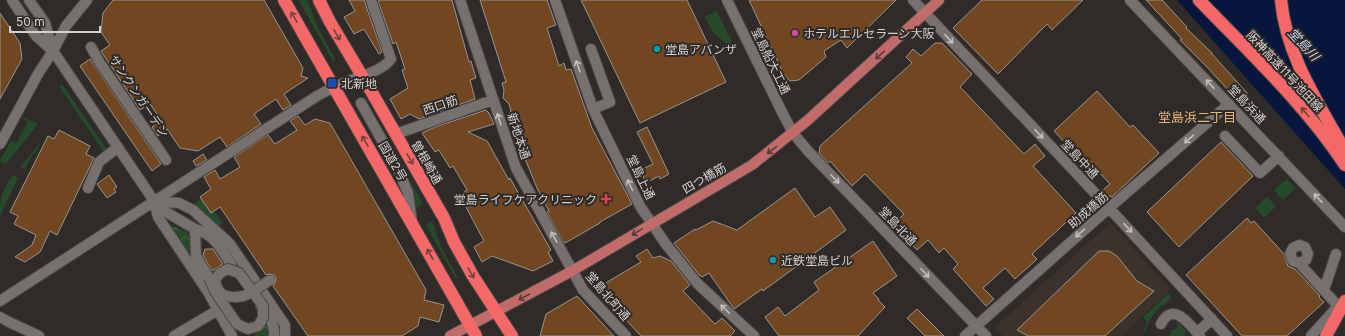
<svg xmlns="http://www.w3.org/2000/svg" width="1345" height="336" viewBox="0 0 1345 336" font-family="Inter,'Noto Sans JP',sans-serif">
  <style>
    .built { fill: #3b322b }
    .grass { fill: #264a2b }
    .forest { fill: url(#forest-crowns) }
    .water { fill: #07163d }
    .building { fill: #704721; stroke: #98938f }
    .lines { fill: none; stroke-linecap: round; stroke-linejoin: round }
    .minor-casing { stroke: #4c4845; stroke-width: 12 }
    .major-casing { stroke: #4c4845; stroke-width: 12 }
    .highway-casing { stroke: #4c4845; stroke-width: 14 }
    .minor { stroke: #76716e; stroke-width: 10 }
    .major { stroke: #c26c6a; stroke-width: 10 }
    .highway { stroke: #f46968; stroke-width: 12 }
    .minor-bridge-casing { stroke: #4c4845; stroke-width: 12; stroke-linecap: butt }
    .minor-bridge { stroke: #76716e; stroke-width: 10 }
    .oneway { stroke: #74413e }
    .oneway2 { stroke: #c0bebc }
    .oneway3 { stroke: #543b38 }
    .hotel-dot { fill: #d1479c; stroke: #2f2b28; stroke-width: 1.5 }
    .culture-dot { fill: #0f9aa8; stroke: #2f2b28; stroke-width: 1.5 }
    .transit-dot { fill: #1a4fb4; stroke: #2f2b28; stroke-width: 1.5 }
    .health-dot { fill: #e0444e; stroke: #2f2b28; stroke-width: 1.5 }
    .labels { text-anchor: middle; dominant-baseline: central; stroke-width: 4; stroke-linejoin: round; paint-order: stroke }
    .poi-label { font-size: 12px; fill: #d3d1cf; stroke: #2f2b28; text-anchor: start }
    .street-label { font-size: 12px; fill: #d3d1cf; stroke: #2f2b28 }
    .water-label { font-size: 13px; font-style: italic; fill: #c6d4f1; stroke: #2f2b28 }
    .neighbourhood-label { font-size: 13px; fill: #e7b375; stroke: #2f2b28 }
  </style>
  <defs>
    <pattern id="forest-crowns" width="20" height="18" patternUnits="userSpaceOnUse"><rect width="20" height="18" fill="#264a2b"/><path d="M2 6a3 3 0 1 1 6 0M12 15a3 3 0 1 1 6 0" fill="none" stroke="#456349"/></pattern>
  </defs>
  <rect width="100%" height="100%" fill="#2f2b28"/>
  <path class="built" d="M1110,223L1171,289L1121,336H1003L995,327Z"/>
  <path class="grass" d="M302,0H307L318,28L335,59L333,61L299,1Z
    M717,11L732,42L729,46L714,33L704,17Z
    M62,84L106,148L103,151L59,86Z
    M24,117L38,124L6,164L0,161V160L11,141L16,143L28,122L23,119Z
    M41,142L35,154L33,153L25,169L20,167Z
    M401,165L423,204L417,208L400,166Z
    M13,175L18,178L0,216C0,197 2,190 13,175Z
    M1287,179L1296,188L1283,200L1274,190Z
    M1267,197L1276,206L1264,218L1255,208Z
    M432,221L442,249L458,278L456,279L426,225Z
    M1169,293L1171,298L1165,305L1161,306L1153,315L1144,332L1143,331L1147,322L1143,317Z
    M1177,321L1185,330V336H1169L1172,330L1177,328Z"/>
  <path class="forest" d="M201,198L211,213L214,211L223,223L219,226L216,225L194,205Z
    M167,223L188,233L191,237L190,257Z
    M265,322L271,331V336H256L252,331Z"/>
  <path class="water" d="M1177,0H1345V189Z"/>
  <path class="building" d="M113,0H264L303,68L301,76L308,78L284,94L291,105L283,110L276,99L254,114L261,124L227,147L220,137L198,151L180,148L167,129L158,136L152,127L161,120L150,104L140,110L101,51L110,45L101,32L103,13Z
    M349,0H364L382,52L379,54L364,29L354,34L344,17L355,11Z
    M380,0H452L469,62L471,61L476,78L470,80L475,99L419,119L410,114L401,119L390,99L408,88L402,70L405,69L396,42L393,44L378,1Z
    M480,0H547L556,25L547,28L559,66L564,63L566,70L571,69L592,128L632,204L600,222V223L567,242L564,243L547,212L549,211L537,188L521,149L525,148L517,127L508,120V115L511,111L509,104L503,98L504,90L502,83L506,82Z
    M581,0H687L726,82L640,123Z
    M749,0H896L847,48L841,40L824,51L826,57L799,80L790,81L783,73Z
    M982,0H1083L1052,30L1047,24L998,74L953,28Z
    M1146,0H1162L1187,27L1186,28L1212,53V54L1248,94L1239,102L1207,67L1180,40L1182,39Z
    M0,13L20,43L22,59L0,99Z
    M935,43H942L972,74L960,87L981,109L1024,154L1035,144L1045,156L1033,166L1076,213L1032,254L1037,259L1015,279L1005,268L983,288L994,299L986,306L953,269L958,264L944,248L939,253L928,240L917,250L893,225L904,214L865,174L852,186L830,161L828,163L819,153L820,146L912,63L906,57L913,49L921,56Z
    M90,59L161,164L152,171L80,66Z
    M1097,91L1130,127L1133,125L1159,153L1112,197L1108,196L1103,190L1110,184L1087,159L1083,162L1054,131Z
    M486,110L489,113L494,124L468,132L487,141L509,180L510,178L515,187L551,250L548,252L553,261L533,271L492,256L482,262L474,247L484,241L466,207L467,206L460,195L467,190L453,166L450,168L439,150L435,152L422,133L435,127Z
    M298,116L305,125L315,119L330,123L426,290L424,300L444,305L439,322L420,317L418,326L402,336H308L273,286L276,280L275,276L270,274L266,275L220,207L211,213L200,197L211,189L204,177L215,170L220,179L240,167L234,157L268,135L275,144L297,130L290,121Z
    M647,127L669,174L660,179L659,176L646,183L640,170L653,164L637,132Z
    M59,130L90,146L86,154L94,158L57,235L50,231L40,252L25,262L15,257L32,245L36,235L14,224L18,216L10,212L48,136L54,139Z
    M1221,142L1253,176L1179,247L1147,212Z
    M203,154L207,160L196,166L193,161Z
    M109,175L117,187L114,189L116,192L107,198L97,184Z
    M795,188L815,217L830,207L846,230L763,291L762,289L734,309L709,273L702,277L700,275V276L674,243L695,229L696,230L713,221L737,230Z
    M1247,218L1251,223L1254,221L1284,254L1288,266L1295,269L1320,296L1319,297L1324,302L1287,336H1242L1186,275Z
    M873,241L897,276L873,293L879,299L878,300L885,307L858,336H779L765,317L778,307L785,316L819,290L814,282Z
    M205,249H213L223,264L212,271L203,255Z
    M647,249L653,258L660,256L671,261L690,285L683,291L715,324L722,318L735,331L730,336H641L610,303L611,302L599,287L641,262L636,256Z
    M1099,251H1109L1117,256L1137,281L1154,291L1105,336H1028L1017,330Z
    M577,296L614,336H540L546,314Z
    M917,309L944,336H925L907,318Z"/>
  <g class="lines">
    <defs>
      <path id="minor" d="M12,0L36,36L53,51L154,201L166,212L195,229L196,256L209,278
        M29,0L45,23L53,51
        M460,0L516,168L583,290L626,336
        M555,0L593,109L640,206L665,243L697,283L754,336
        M727,0L783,114L793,133L808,151L986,336
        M913,0L1109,208L1227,336
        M1130,0L1345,227
        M91,47L100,63L166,160
        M591,49L610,102L593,109
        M361,103L397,167L408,193L412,222
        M396,134L493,100
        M1225,136L1260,173L1279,156
        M0,144L38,74L53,51L66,26L87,0
        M88,188L99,162L118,147
        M154,201L179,203L193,210L230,244L285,325V336
        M154,201L158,217L208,292L232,336
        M195,229C215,235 220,248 231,264
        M1299,263L1306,260L1308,254L1305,247L1299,245L1293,248L1290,254L1293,261L1299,263L1338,306
        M1324,290L1336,254
        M0,301L317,96C326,91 336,86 346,82C360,76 381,72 391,59L371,0
        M261,306C267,315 276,325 274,336
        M0,317L9,322L39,336
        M1161,324C1173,300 1190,325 1200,336
        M1197,333L1212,319
        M174,336L218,310
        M965,336L1109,208L1229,104
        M1311,336L1339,305"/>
      <path id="major" d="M450,336L572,271L752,165L808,120L939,0"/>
      <path id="highway" d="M284,0L476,336
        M319,0L330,22L371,91L444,218L454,242L473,276L512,336
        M1199,0C1250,53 1305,104 1345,165
        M1281,0C1286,56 1319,104 1345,151
        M1326,336L1345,301"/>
    </defs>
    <use href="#minor" class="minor-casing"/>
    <use href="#major" class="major-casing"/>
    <use href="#highway" class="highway-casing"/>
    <use href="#minor" class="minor"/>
    <use href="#major" class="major"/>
    <use href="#highway" class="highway"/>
    <defs>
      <path id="minor-bridge" d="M209,278L216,293L237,324L248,329L258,326L263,318V306L239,273L228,269L220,273L215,280C217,293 223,297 236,297C239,296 243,297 246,295C254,292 262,285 270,280"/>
    </defs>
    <use href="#minor-bridge" class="minor-bridge-casing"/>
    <use href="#minor-bridge" class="minor-bridge"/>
  </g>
  <defs><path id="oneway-shaft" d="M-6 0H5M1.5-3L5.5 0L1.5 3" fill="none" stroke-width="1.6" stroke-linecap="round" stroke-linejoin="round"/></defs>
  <g class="oneway">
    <use href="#oneway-shaft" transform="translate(294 17) rotate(-120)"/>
    <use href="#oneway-shaft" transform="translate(337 35) rotate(60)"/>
    <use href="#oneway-shaft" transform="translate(1305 112) rotate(-131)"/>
    <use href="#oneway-shaft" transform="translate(365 141) rotate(-120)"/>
    <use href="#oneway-shaft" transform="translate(410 159) rotate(60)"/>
    <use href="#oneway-shaft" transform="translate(430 254) rotate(-119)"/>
    <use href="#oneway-shaft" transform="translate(471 273) rotate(60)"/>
  </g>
  <g class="oneway2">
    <use href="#oneway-shaft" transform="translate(949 39) rotate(47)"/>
    <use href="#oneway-shaft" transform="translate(578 66) rotate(-110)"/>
    <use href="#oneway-shaft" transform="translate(1210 84) rotate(-133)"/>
    <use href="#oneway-shaft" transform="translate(499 119) rotate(-108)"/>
    <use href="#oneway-shaft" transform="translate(1039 134) rotate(47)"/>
    <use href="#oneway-shaft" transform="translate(1189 139) rotate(139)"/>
    <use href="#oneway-shaft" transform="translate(835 179) rotate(46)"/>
    <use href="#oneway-shaft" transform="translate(630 185) rotate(-116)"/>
    <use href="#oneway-shaft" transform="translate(1318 198) rotate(-133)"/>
    <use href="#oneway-shaft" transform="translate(1128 228) rotate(47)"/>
    <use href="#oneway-shaft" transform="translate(1080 233) rotate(139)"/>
    <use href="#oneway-shaft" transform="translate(554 237) rotate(-119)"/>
    <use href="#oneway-shaft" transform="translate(925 273) rotate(46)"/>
    <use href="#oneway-shaft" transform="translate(725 309) rotate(-136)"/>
  </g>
  <g class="oneway3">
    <use href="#oneway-shaft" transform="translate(880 55) rotate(138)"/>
    <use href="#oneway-shaft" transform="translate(772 150) rotate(142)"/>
    <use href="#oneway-shaft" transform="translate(637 232) rotate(149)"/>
    <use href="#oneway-shaft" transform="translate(524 297) rotate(153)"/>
  </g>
  <circle class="hotel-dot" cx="795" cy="33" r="4"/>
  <g class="culture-dot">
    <circle cx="657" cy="49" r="4"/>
    <circle cx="773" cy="260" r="4"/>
  </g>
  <rect class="transit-dot" x="327" y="78" width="10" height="10" rx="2"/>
  <path class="health-dot" d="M604 193h4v4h4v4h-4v4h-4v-4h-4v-4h4z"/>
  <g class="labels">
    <g class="poi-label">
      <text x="803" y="33">ホテルエルセラーン大阪</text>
      <text x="665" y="49">堂島アバンザ</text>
      <text x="341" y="83">北新地</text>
      <text x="597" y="199" text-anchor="end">堂島ライフケアクリニック</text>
      <text x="781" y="260">近鉄堂島ビル</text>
    </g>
    <g class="street-label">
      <text transform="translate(771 61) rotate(64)">堂島船大工通</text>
      <text transform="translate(1285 71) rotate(47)">阪神高速11号池田線</text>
      <text transform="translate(139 96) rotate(56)">サンクンガーデン</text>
      <text transform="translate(1247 104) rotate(47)">堂島浜通</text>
      <text transform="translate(440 105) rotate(-19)">西口筋</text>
      <text transform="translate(519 136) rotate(72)">新地本通</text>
      <text transform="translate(1080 159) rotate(47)">堂島中通</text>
      <text transform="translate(393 161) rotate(60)">国道2号</text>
      <text transform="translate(427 162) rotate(60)">曽根崎通</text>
      <text transform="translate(641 177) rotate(64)">堂島上通</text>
      <text transform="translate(704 178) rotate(-30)">四つ橋筋</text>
      <text transform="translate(1088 210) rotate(-41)">助成橋筋</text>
      <text transform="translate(898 226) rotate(46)">堂島北通</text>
      <text transform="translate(608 296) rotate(49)">堂島北町通</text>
    </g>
    <g class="water-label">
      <text transform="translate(1304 44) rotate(47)">堂島川</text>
    </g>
    <g class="neighbourhood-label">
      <text x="1197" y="117">堂島浜二丁目</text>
    </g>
  </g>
  <path d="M10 26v6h90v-6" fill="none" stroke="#d3d1cf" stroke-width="2"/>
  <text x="16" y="26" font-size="12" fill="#d3d1cf" stroke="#2f2b28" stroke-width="3" paint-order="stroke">50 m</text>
</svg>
